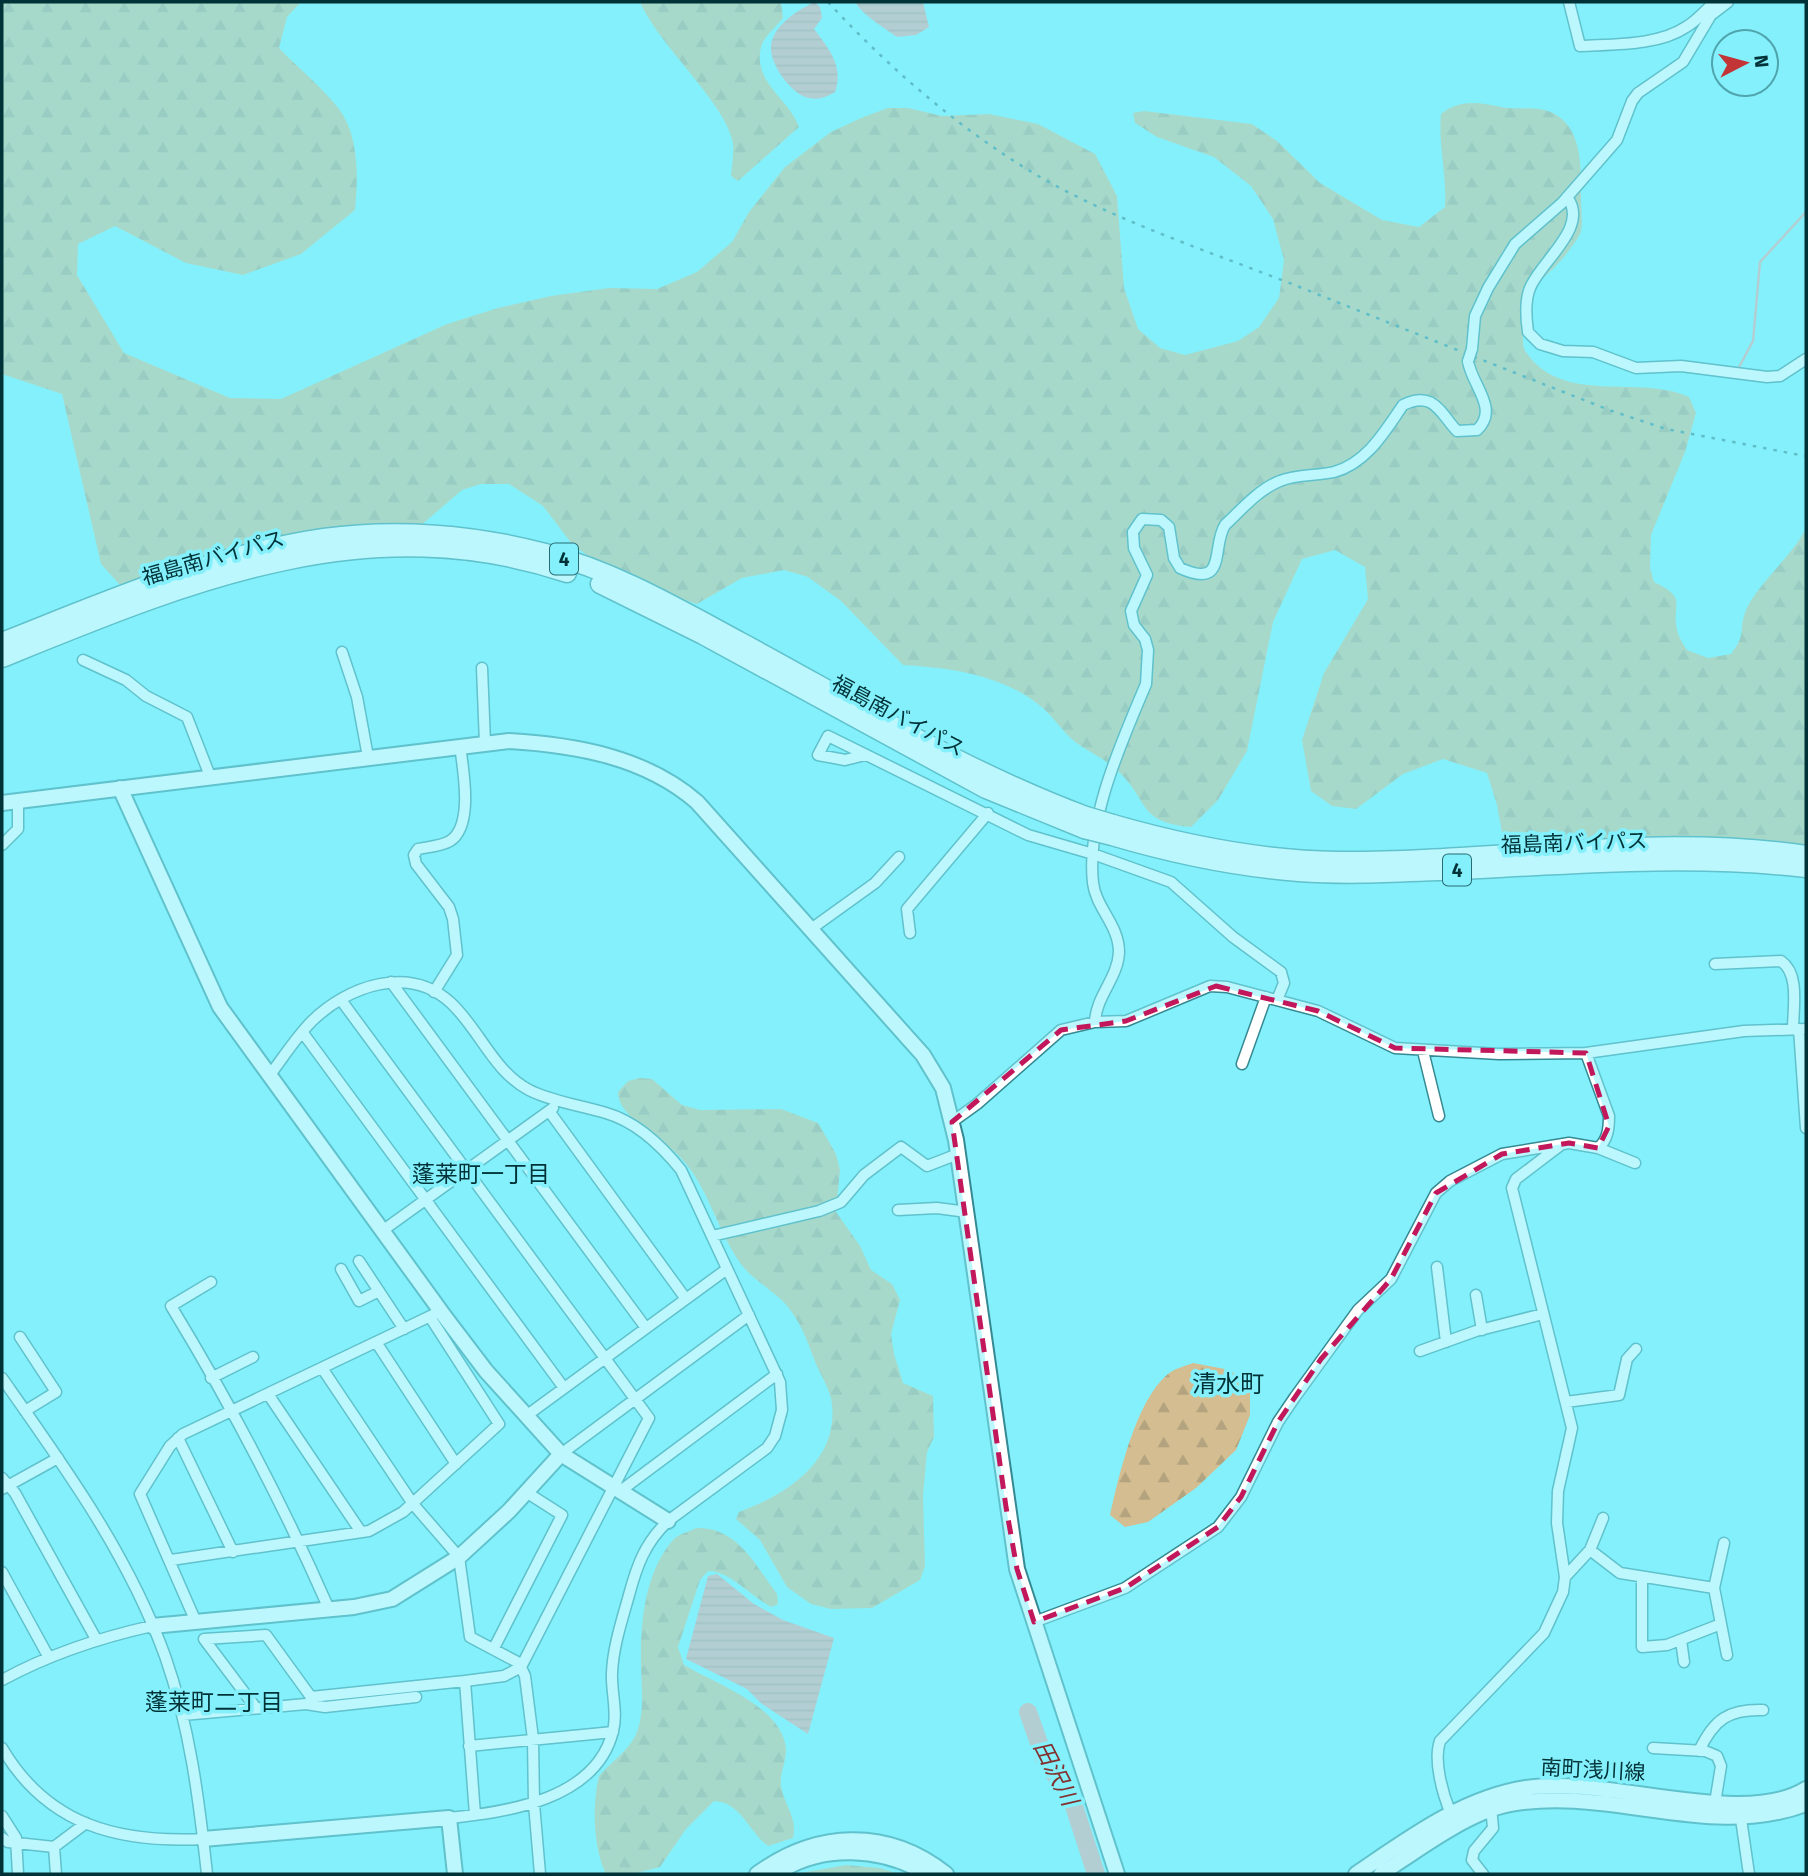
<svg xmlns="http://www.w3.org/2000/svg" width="1808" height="1876" viewBox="0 0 1808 1876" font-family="'Fira Sans','Noto Sans JP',sans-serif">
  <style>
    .forest { fill: url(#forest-firs) }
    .water { fill: url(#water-rules) }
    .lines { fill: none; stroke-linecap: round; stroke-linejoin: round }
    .stream { stroke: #eba59f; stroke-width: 2.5 }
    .river { stroke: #eba59f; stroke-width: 18 }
    .street-casing { stroke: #358992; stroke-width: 13 }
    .secondary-casing { stroke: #358992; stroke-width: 18 }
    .highway-casing { stroke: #358992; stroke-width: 21 }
    .street { stroke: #fff; stroke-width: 10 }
    .secondary { stroke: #fff; stroke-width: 14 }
    .highway { stroke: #fff; stroke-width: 18 }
    .rail { stroke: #378189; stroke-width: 2.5; stroke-dasharray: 3.5 7; stroke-linecap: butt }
    .street-bridge-casing { stroke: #358992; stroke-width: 13; stroke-linecap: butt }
    .highway-bridge-casing { stroke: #358992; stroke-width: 21; stroke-linecap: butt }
    .street-bridge { stroke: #fff; stroke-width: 10 }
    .highway-bridge { stroke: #fff; stroke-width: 18 }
    .marked { fill: none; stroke: #c2185b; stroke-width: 5; stroke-dasharray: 14 9; stroke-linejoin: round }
    .labels { text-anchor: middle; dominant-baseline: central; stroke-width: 7; stroke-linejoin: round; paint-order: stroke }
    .shield { fill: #84f0fb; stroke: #286b72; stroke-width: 2 }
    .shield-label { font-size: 19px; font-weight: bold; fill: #003237 }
    .street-label { font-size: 21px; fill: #003237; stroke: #84f0fb }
    .neighbourhood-label { font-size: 23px; fill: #003237; stroke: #84f0fb }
    .water-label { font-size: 23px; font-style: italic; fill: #82302e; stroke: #84f0fb }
    .quarter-label { font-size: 24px; fill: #003237; stroke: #84f0fb }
  </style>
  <defs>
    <pattern id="forest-firs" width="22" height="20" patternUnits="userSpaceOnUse" patternTransform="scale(1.75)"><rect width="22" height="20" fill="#d3bd91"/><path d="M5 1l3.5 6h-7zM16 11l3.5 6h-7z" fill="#b3a37e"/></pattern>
    <pattern id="water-rules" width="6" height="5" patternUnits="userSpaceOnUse" patternTransform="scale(1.75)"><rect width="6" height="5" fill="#eba59f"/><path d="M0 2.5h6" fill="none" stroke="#c88e8a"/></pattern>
  </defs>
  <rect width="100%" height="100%" fill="#84f0fb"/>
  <path class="forest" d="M2,2H301L287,17L279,48C296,66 331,95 343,115C359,142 358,180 355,210L301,254L243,275L186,263L115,226L78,244L77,275L124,353L230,398L281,399L447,324L498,308L551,296L609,288L657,289L697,272L732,242L749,212L785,167L831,132L861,118L888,108H908L942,116L989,114L1038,124L1095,154L1117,196L1124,288L1138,329L1160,348L1185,355L1238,341L1259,327L1279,298L1284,260L1273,219L1251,186L1214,157L1157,137L1135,123L1133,113L1144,111L1252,124L1277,141L1320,183L1382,220L1419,227L1445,207C1447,175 1438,145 1441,114C1459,99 1479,102 1501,107C1516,110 1534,106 1548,111C1584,124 1581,169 1581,199C1581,209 1583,222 1581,231C1580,237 1573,244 1570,249C1547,282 1519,285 1523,332C1523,338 1522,347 1526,352C1562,406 1639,374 1689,397L1696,413L1685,452L1651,535L1650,568L1654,582C1689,599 1671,603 1677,629C1678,636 1683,644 1687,650L1708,658L1731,654C1747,633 1738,633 1745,613C1752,589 1793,556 1806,528V856L1506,855L1497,805L1487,773L1443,759L1403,774L1356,809L1332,806L1311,791L1302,740L1324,673L1368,599L1365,567L1335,550L1302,559L1273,622L1247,751L1218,800L1191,827C1137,822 1150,802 1119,772C1106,759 1088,752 1074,741C1063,732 1055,719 1044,709C1005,675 952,668 903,665L841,601L808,577L784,570L742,578L697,604L619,579L572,544L543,506L509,484H481L462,490L412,533L235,552L120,585L101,564L62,394L2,374Z
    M640,2H781L783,18C777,26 765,36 762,44C750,81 789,98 799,127L738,181L731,176C732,165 734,153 733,143C726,103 659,46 640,2Z
    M640,1078L652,1079L682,1105L700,1110L781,1109L818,1123L836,1154L840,1170L836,1212L860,1246L871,1270L892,1284L900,1300L891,1334L894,1354L903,1383L933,1396L934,1437L927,1452L923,1496L925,1566L920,1580L872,1608L831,1609L811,1604L787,1587L760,1540L736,1519L739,1512C788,1494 842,1459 831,1398C828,1387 821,1375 816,1364C809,1346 803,1327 791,1311C778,1292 754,1282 741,1264C717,1231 709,1188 681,1158C662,1137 618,1118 618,1092L628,1081Z
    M1193,1363L1230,1370L1250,1386V1415L1236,1450L1196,1488L1148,1522L1125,1527L1110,1515C1119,1475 1136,1400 1168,1374C1174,1369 1185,1366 1193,1363Z
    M696,1528C738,1527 755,1565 777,1594L778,1604L771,1607C751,1596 728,1570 708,1571L700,1580L678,1647L684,1665C714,1683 776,1704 785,1743C789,1757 779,1772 781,1786C784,1805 798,1818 793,1838L768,1846C748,1831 741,1802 714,1801L686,1829L660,1867L633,1874H606C593,1848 592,1804 599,1776C611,1762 630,1750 637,1732C645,1709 641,1687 641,1663C640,1623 645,1572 673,1540C678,1534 689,1532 696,1528Z
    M846,1865L880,1868L899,1874H795Z"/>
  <path class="water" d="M815,2L820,7L822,18L814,29C829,49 844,66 835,92C826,97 820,100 809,98C793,96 770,65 771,48C771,27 797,10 815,2Z
    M856,2H923L929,27L916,35L897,37C886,29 858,12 856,2Z
    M717,1574L754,1604L783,1620L834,1638L808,1734L762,1704L747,1689L686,1659L708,1576Z"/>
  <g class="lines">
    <path class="stream" d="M1739,367L1753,341L1760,262L1806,212"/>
    <path class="river" d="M1028,1712L1045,1760L1072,1800L1096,1874"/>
    <defs>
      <path id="street" d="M1569,2L1580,46C1612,44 1658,46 1686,27C1697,21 1705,10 1715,2
        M1567,197C1590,227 1541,261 1530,288C1525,300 1526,318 1528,332L1540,344L1563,351L1593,352L1636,368L1681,366L1767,377L1780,376L1806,359
        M1472,349L1475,316L1488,288L1515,244L1562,203L1617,140L1632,101L1638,93L1683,62L1711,15L1728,2
        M342,652L357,697L368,757
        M83,660L126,680L146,696L187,717L210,776
        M482,668L485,743
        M865,755L845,760L818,755L828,736L1028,835L1093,854L1171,882L1233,937L1281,972L1284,983L1277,1000
        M2,845L18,829V801
        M811,929L875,883L899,857
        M910,933L907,909L988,813
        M1715,964L1781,961C1800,974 1793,1008 1793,1029
        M391,982L646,1328
        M434,992L457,955L453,919L449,907L416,864L414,855L418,849C428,847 442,846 450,841C474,826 463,769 460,746
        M341,1000L649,1418L521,1667L504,1676L465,1681L475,1815
        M1095,1022C1096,996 1118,978 1119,952C1119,925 1096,908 1093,883C1086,820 1122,741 1146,684L1148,650L1145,639L1134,625L1131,611L1147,575L1134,548L1133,532L1142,519L1161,520L1169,527L1174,558L1180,568C1228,590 1211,547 1225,525C1241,510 1259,489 1280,481C1296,474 1317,476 1334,472C1367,463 1385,431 1403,405C1434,390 1440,413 1457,431L1477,430C1500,409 1471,384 1468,361
        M1799,1029L1806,1128
        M303,1033L564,1388
        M1423,1051L1439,1116
        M1242,1064L1266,997
        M269,1076C283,1058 296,1037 312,1021C348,986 409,964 451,1003C479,1029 494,1072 529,1090C553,1102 580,1105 606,1113C637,1122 661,1145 681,1170L780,1382L782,1410L775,1436L767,1448L668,1521C645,1543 637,1565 629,1595C622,1620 613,1647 612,1673C611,1692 618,1712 613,1731C596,1800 507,1812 449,1818
        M549,1111L686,1299
        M952,1122L977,1104L1061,1030L1095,1022L1126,1021L1210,986L1227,987L1318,1011L1395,1048L1499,1054L1586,1053
        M1598,1148L1635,1163
        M898,1210L937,1208L967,1212
        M382,1231L553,1108
        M712,1236L819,1211L841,1202L864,1175L901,1147L927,1166L958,1154
        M359,1261L404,1329
        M1437,1267L1446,1342
        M341,1269L359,1301L379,1291
        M211,1282L171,1306C230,1403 283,1504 329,1609
        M1476,1295L1482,1330
        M20,1337L56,1392L25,1411
        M376,1342L456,1464
        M1420,1351L1476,1331L1543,1314
        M322,1368L413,1504L459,1557L470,1637L519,1663L525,1676L533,1739L534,1804L540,1874
        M2,1378C64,1466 128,1554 165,1656C190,1727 199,1800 207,1874
        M211,1378L253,1357
        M268,1394L361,1532
        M1566,1402L1619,1395L1627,1359L1636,1349
        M526,1416L727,1269
        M178,1438L233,1552
        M561,1454L749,1315
        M2,1478L15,1493L96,1639
        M2,1489L58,1458
        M619,1492L777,1374
        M1590,1550L1603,1518
        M171,1560L369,1531L403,1512L499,1424L430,1317
        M2,1572L48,1656
        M1565,1577L1590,1550L1620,1573L1714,1588L1721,1624L1667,1645L1642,1647V1578
        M1714,1588L1724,1543
        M196,1622L140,1494L170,1446L183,1434L441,1311
        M1034,1622L1125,1588L1218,1527L1241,1497L1278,1422L1295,1397L1358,1310L1391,1279L1436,1193L1450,1181L1502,1154L1569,1143L1598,1148C1608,1140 1609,1128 1609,1116L1586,1053L1744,1031L1806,1029
        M1721,1624L1727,1655
        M1681,1640L1684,1662
        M494,1648L562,1515L526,1492
        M2,1680C50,1654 98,1638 152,1626
        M311,1697L465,1681
        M256,1708L204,1639L266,1635L311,1697V1704
        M183,1715L306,1704L325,1707L416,1697
        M469,1746L613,1732
        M2,1748C48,1826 119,1843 203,1839
        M1653,1748L1705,1751L1717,1756L1721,1766L1715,1803
        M1699,1751C1714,1719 1729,1709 1763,1710
        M1451,1814C1443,1795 1433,1761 1440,1741L1544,1633L1563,1592L1565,1577L1557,1523L1558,1491L1572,1428L1512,1188L1516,1179L1562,1144
        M2,1816L16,1838L18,1874
        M1741,1819L1749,1874
        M2,1838L8,1842L54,1847
        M56,1874L54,1847L86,1823
        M1483,1874L1472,1860L1474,1851L1493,1828L1491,1806"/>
      <path id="secondary" d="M120,788L220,1007L445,1317L486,1371L561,1454L668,1521
        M2,803L509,741C576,745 645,757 697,802L923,1055L943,1088L956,1140L1017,1569L1117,1874
        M152,1626L354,1607L392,1599L459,1557L509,1511L561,1454
        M203,1839L449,1818L455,1874
        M757,1874C816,1831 887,1827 946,1874
        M776,1874C821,1843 882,1847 927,1874
        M1356,1874C1408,1839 1462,1798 1526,1788C1607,1775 1742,1829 1806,1789
        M1381,1874C1416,1851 1465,1814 1506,1805C1606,1784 1708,1841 1806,1804"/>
      <path id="highway" d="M600,584L703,635L986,789L1084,829
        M2,642C106,601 213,554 324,538C396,528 474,534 545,553C615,571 678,608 741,642C854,703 965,771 1086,816
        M2,658C187,583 366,506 567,573
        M1113,824C1186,845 1262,860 1338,861C1494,862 1652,832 1806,855
        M1112,836C1173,854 1235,867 1299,872C1353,876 1408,872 1463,870C1577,864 1693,855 1806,868"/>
    </defs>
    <use href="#street" class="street-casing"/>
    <use href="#secondary" class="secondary-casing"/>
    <use href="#highway" class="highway-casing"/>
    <use href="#street" class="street"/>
    <use href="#secondary" class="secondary"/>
    <use href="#highway" class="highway"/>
    <path class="rail" d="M828,2C887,66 956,126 1030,171C1109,219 1211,252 1297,286C1402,328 1507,370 1612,411L1666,429L1805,456"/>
    <defs>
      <path id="street-bridge" d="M1468,361L1472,349"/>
      <path id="highway-bridge" d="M1086,816L1113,824
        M1084,829L1112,836"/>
    </defs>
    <use href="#street-bridge" class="street-bridge-casing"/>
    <use href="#highway-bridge" class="highway-bridge-casing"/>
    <use href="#street-bridge" class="street-bridge"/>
    <use href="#highway-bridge" class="highway-bridge"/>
  </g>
  <path d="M0 0H1808V1876H0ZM1216,986L1318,1011L1395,1048L1586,1053L1609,1126L1598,1148L1569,1143L1502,1154L1436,1193L1391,1279L1321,1359L1278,1422L1241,1497L1218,1527L1125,1588L1034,1622L1017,1569L1006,1507L952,1122L1061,1030L1126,1021Z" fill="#84f0fb" fill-opacity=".55" fill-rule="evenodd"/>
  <path class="marked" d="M1216,986L1318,1011L1395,1048L1586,1053L1609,1126L1598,1148L1569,1143L1502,1154L1436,1193L1391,1279L1321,1359L1278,1422L1241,1497L1218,1527L1125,1588L1034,1622L1017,1569L1006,1507L952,1122L1061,1030L1126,1021Z"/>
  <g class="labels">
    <g class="shield">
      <rect x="550" y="543.5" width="28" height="31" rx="5"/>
      <rect x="1443" y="854.5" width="28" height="31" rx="5"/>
    </g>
    <g class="shield-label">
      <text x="564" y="559">4</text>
      <text x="1457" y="870">4</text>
    </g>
    <g class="street-label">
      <text transform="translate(213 558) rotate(-16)">福島南バイパス</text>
      <text transform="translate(898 716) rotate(28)">福島南バイパス</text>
      <text transform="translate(1574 843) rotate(-2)">福島南バイパス</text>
      <text transform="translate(1593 1770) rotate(3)">南町浅川線</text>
    </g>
    <g class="neighbourhood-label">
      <text x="481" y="1174">蓬莱町一丁目</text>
      <text x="214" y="1702">蓬莱町二丁目</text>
    </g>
    <g class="water-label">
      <text transform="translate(1056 1773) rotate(63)">田沢川</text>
    </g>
    <g class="quarter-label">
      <text x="1228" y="1384">清水町</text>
    </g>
  </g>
  <rect width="1808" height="1876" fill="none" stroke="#003237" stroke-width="7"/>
  <g transform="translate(1745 63) rotate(84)"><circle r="33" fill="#84f0fb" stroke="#4fa4ad" stroke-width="2"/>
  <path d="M0-5L12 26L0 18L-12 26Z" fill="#c33437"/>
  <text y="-10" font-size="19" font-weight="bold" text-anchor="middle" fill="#003237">N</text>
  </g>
</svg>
